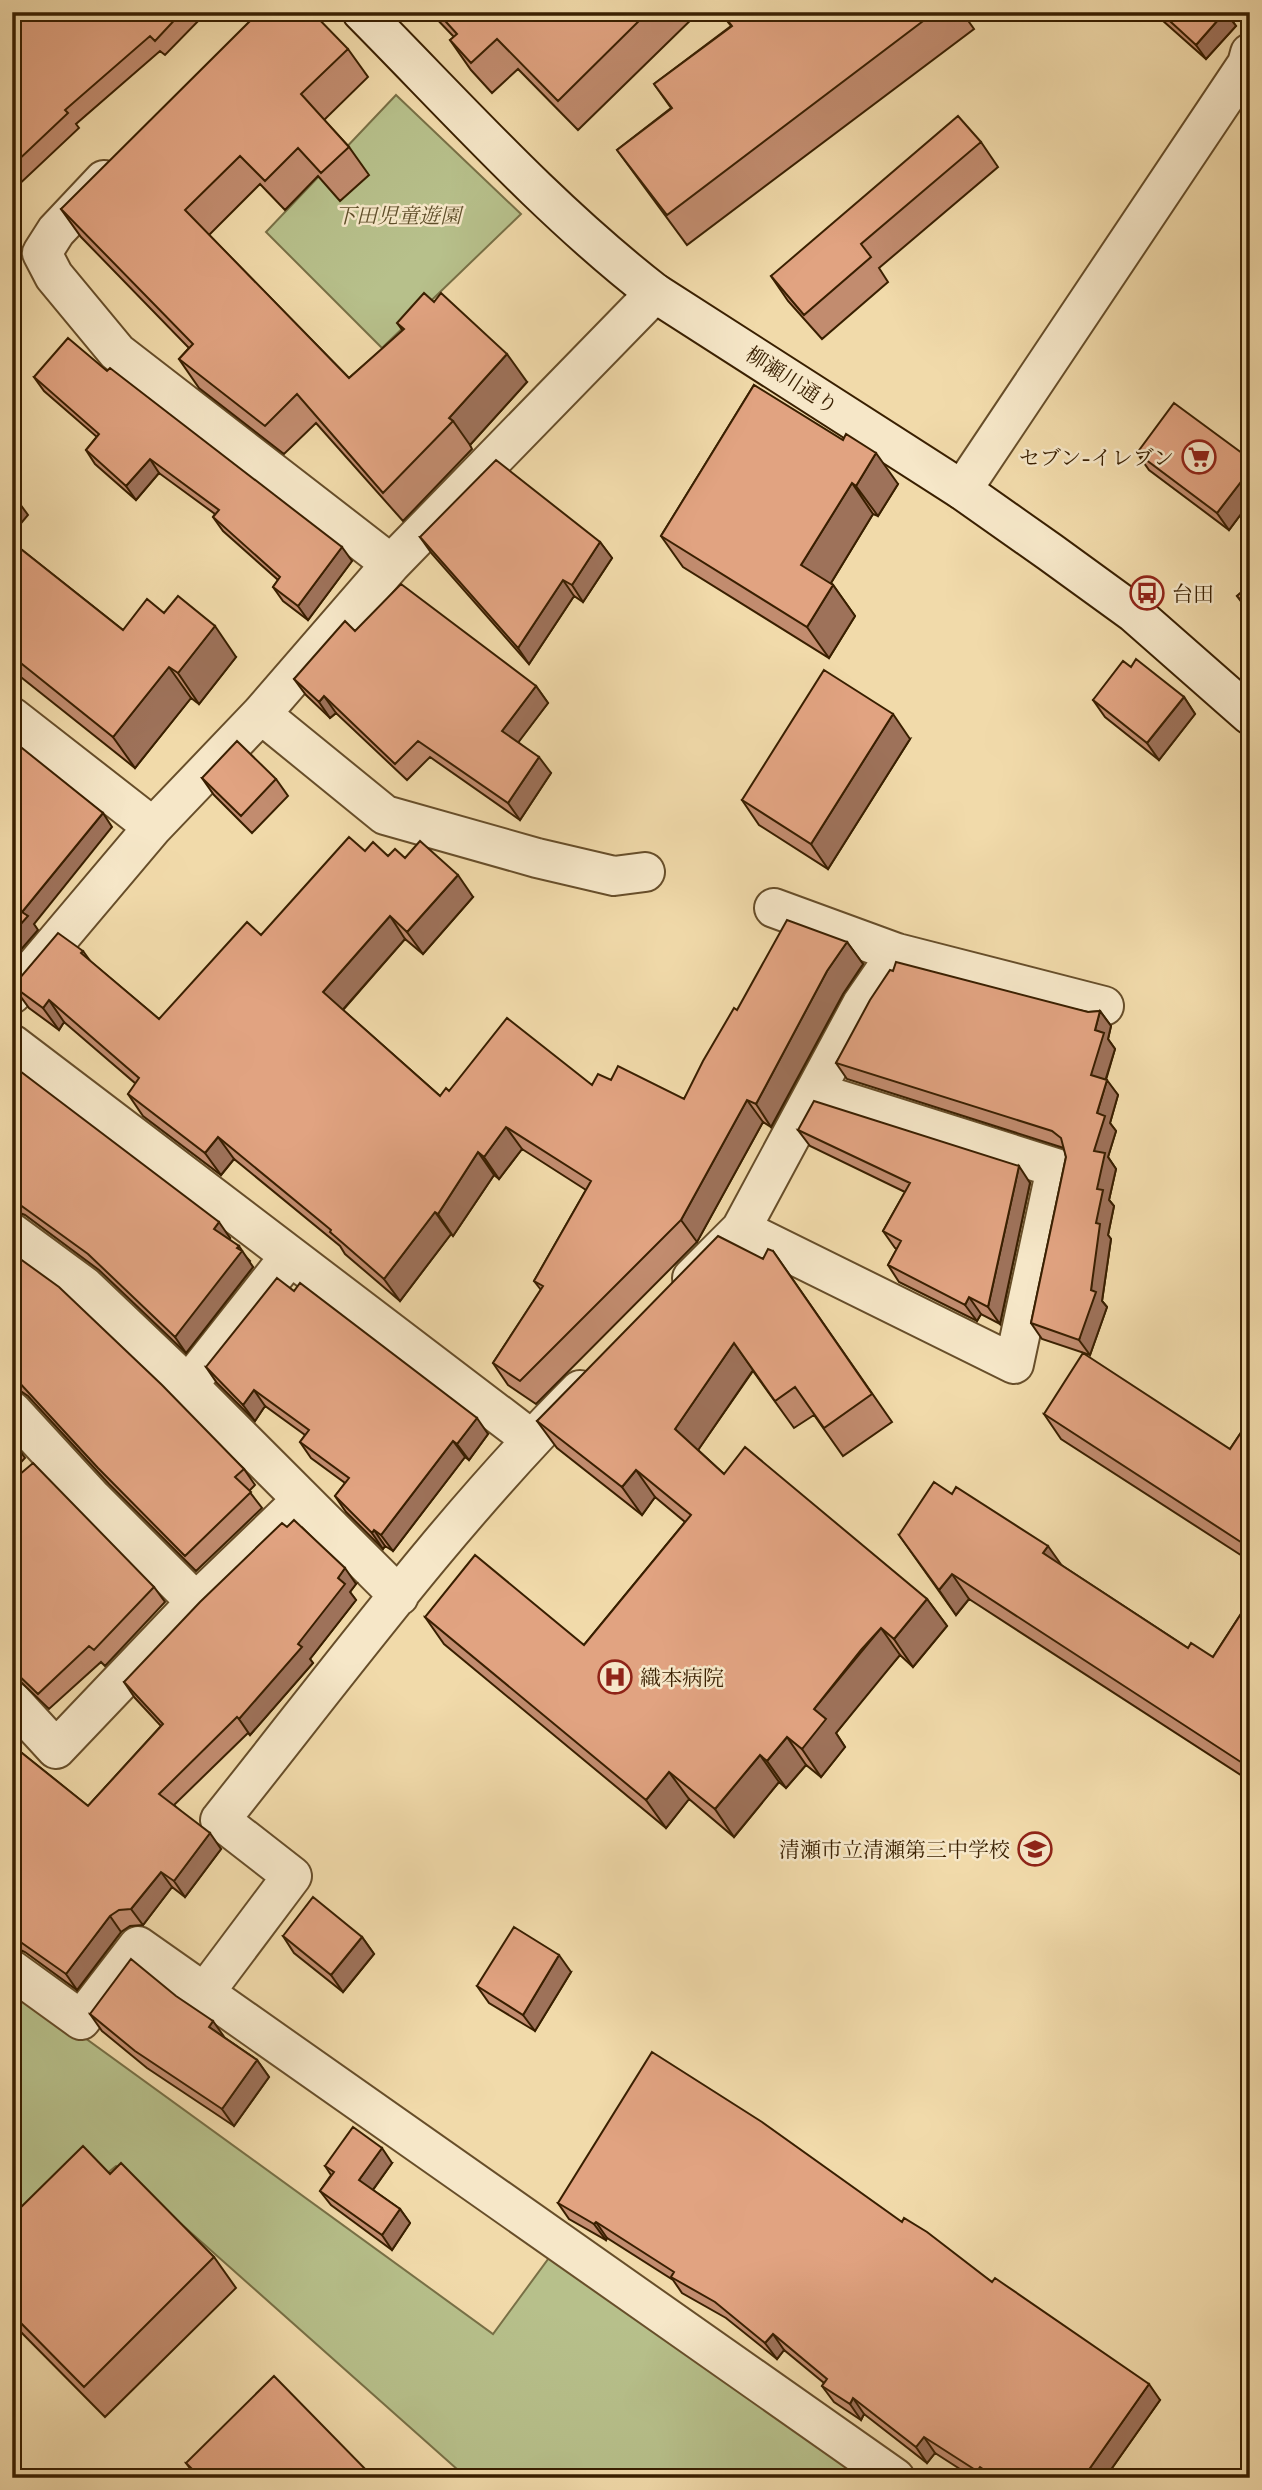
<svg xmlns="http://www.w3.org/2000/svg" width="1262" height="2490" viewBox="0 0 1262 2490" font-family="'Libre Caslon Text','Noto Serif JP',serif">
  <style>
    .green { fill: #b7c08b; stroke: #787046; stroke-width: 2 }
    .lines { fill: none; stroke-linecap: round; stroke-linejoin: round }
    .street-casing { stroke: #674e2a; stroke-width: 42 }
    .secondary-casing { stroke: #391f00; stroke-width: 42 }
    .street { stroke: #f6e7c8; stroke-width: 38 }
    .secondary { stroke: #f6e7c8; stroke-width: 38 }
    .wall { fill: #c28c6f; stroke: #391f00; stroke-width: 2 }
    .shaded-wall { fill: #9e725a; stroke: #391f00; stroke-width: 2 }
    .building { fill: #e1a381; stroke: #391f00; stroke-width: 2 }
    .labels { text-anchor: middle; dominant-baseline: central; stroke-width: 5; stroke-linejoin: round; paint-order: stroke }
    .park-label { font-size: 21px; font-style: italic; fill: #5f4f2a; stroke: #f6e7c8 }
    .street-label { font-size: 21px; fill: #391f00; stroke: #f6e7c8 }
    .poi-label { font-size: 21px; fill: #391f00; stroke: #f6e7c8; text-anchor: end }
  </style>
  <rect width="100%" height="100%" fill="#f1daaa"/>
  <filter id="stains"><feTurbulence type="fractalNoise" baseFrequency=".00286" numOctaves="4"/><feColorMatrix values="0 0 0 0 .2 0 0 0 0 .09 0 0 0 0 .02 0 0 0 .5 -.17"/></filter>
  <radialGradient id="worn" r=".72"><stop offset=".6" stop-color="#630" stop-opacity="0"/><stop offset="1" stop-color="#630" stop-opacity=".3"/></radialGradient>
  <path class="green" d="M396,95L521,214L382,348L266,232Z
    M12,1985L493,2334L557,2247L877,2478H467L116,2166L14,2250Z"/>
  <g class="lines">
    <defs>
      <path id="street" d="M104,180L56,231L42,253L54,276L117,352L391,564
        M962,490L1247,64L1250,53
        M261,714L385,815L537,858L614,876L645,872
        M12,717L153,827
        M774,908L897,953L1104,1006
        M12,994L153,827L261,714L391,564L655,293
        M12,1044L531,1439
        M741,1229L1014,1364L1056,1168L815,1092
        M12,1233L84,1286L188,1385L399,1596
        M692,1278L741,1229L862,1004L897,953
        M188,1385L289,1257
        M12,1411L93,1499L196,1602
        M12,1701L56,1749L196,1602L301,1501
        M12,1970L81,2020L138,1946L895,2478
        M205,1992L292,1876L220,1820C336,1675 448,1522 580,1390"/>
      <path id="secondary" d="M362,12C457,108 548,210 655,293L962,490L1050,552L1134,613L1250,715"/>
    </defs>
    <use href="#street" class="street-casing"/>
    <use href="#secondary" class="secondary-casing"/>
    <use href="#street" class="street"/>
    <use href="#secondary" class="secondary"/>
  </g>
  <path class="wall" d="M12,12H207L165,55L160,51L76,124L79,128L12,191Z
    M430,12H699L578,130L518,69L492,93L471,70L450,40L454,37Z
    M720,12H962L974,29L687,245L617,150L671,108L654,84L731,26Z
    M1153,12H1226L1236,26L1206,59Z
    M348,49L368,77L324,120L349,147L369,175L340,201L318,176L285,210L260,184L209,235L349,378L403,331L397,323L527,382L470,445L472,449L403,521L316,423L284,454L199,388L179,359L189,348L81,237L61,209Z
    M981,142L998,167L879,268L888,282L822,339L788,301L771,276Z
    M107,371L352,561L308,620L283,601L273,587L278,580L223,531L213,517L215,514L159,473L136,500L95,464L86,450L97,437L44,391L34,377Z
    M754,385L898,484L878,516L873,514L831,583L833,585L855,616L829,658L683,567L661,536Z
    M1137,453L1250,459V502L1229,530L1149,470Z
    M420,537L600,542L612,558L583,602L574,596L529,664L432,554Z
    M12,542L123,630L164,613L236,657L199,704L191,698L135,768L12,670Z
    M1250,585V614L1237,596Z
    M355,631L536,686L548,703L518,742L551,773L520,820L430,757L407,780L336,713L330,718L306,695L294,679Z
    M1131,667L1184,697L1195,714L1159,760L1105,717L1093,700Z
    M910,739L828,869L759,825L742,800Z
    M202,778L276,779L288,796L252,833L214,795Z
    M365,851L388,856L405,858L473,897L423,954L405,939L343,1010L440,1096L449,1091L592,1085L611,1080L684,1099L737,1010L847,942L863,964L843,994L771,1127L763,1122L697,1242L536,1404L508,1385L493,1363L541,1290L534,1281L586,1190L522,1149L499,1179L494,1175L453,1236L451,1234L400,1301L345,1254L340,1246L234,1159L221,1175L143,1116L128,1094L136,1084L64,1022L59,1030L29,1008L13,986L83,951L91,962L159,1019L261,935Z
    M893,971L1088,1012L1100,1011L1111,1026L1108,1039L1115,1049L1106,1080L1118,1095L1110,1123L1116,1131L1108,1157L1116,1169L1109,1200L1114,1206L1108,1235L1111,1239L1102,1301L1107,1307L1090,1355L1042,1339L1031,1323L1066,1157L1064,1148L847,1079L836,1063Z
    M12,1065L230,1238L229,1239L250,1261L249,1262L253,1267L186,1353L99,1270L25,1215L15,1211L12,1212Z
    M798,1130L1030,1183L1000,1324L981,1314L977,1321L899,1282L888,1265L897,1249L895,1248L883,1231L905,1192L810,1146Z
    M773,1251L892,1422L843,1456L814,1415L794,1428L753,1371L698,1450L724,1474L927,1599L947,1626L913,1667L900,1655L880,1678L836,1733L845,1747L821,1777L806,1765L786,1788L779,1782L734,1837L689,1799L666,1828L444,1644L425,1617L584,1645L685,1522L655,1497L642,1515L557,1448L537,1421Z
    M12,1253L244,1469L255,1485L249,1491L262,1508L196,1571L109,1484L28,1396L19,1390H12Z
    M206,1367L488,1434L469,1460L465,1457L393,1551L385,1546L383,1549L346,1512L335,1496L345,1483L311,1458L300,1442L305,1435L265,1406L255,1421L217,1383Z
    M1044,1414L1230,1449L1250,1419V1561L1061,1439Z
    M12,1440L25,1458L12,1472Z
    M12,1481L154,1587L165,1602L105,1666L101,1662L49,1709L19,1680H12Z
    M899,1535L1061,1565L1188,1648L1213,1657L1250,1600V1781L969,1599L956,1615Z
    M356,1584L350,1592L356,1600L310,1659L313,1663L250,1735L248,1733L174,1805L221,1849L185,1897L172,1887L143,1925L130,1926L121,1932L77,1990L25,1952L12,1946V1745L88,1806L161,1726L135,1698L124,1682Z
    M12,1732L17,1739L12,1744Z
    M283,1936L362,1937L374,1954L343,1992L294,1953Z
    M571,1972L535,2031L489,2003L477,1986Z
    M90,2014L225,2038L257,2060L269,2077L234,2126L147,2068L102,2031Z
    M392,2163L373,2190L400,2209L410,2223L392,2250L331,2205L320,2191L331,2175L325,2166Z
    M110,2174L214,2257L236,2288L105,2417L12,2323V2216Z
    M558,2203L902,2222L992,2282L1160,2400L1105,2478H974L935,2453L927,2463L864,2414L861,2420L834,2402L822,2386L824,2383L784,2350L777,2359L726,2318L682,2293L673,2280L607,2238L606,2240L569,2219Z
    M186,2463L374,2478H197Z"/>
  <path class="shaded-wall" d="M1225,12L1236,26L1206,59L1196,45Z
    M507,354L527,382L470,445L453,421L449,418Z
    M876,453L898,484L878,516L856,486Z
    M150,459L159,473L136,500L126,486Z
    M1250,470V502L1229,530L1217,513Z
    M852,483L873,514L823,596L801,565Z
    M12,493L28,515L12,534Z
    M600,542L612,558L583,602L572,585Z
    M342,547L352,561L308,620L298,606Z
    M563,580L574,596L529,664L518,648Z
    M833,585L855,616L829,658L807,627Z
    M215,626L236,657L199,704L178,673Z
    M169,667L191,698L135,768L113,737Z
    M536,686L548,703L514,748L502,731Z
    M324,696L336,713L330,718L319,702Z
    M1184,697L1195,714L1159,760L1147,743Z
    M893,714L910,739L828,869L811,844Z
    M539,757L551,773L520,820L508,803Z
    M103,813L112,827L34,924L38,930L12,960V934L22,912Z
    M458,875L473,897L423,954L407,932Z
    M390,916L405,939L339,1014L323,992Z
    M847,942L863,964L843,994L771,1127L756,1104L827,971Z
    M49,1000L64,1022L59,1030L43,1008Z
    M1100,1011L1111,1026L1108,1039L1115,1049L1102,1091L1091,1075L1095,1030Z
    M1107,1080L1118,1095L1110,1123L1116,1131L1108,1157L1116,1169L1109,1200L1114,1206L1108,1235L1111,1239L1102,1301L1107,1307L1090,1355L1079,1340L1091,1290L1096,1223L1094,1151L1097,1113Z
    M747,1100L763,1122L697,1242L681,1220Z
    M506,1127L522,1149L499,1179L484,1157Z
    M218,1137L234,1159L221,1175L205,1153Z
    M478,1152L494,1175L453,1236L438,1214Z
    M1019,1166L1030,1183L1000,1324L988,1307Z
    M435,1212L451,1234L400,1301L384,1279Z
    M219,1222L230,1238L225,1245L214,1229Z
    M239,1246L253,1267L186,1353L175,1337Z
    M969,1297L981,1314L977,1321L965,1305Z
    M734,1343L753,1370L694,1456L675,1429Z
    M254,1390L265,1406L255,1421L243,1405Z
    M477,1418L488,1434L469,1460L457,1444Z
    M453,1441L465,1457L393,1551L381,1535Z
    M636,1470L655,1497L642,1515L622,1487Z
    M374,1530L385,1546L383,1549L372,1533Z
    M1048,1546L1065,1570L1043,1553Z
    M345,1568L356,1584L350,1592L356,1600L310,1659L313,1663L250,1735L239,1719L298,1644L338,1578Z
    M952,1574L969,1599L956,1615L939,1590Z
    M927,1599L947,1626L913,1667L894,1639Z
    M881,1628L900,1655L836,1733L845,1747L821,1777L802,1749L814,1709Z
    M787,1737L806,1765L786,1788L767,1761Z
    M760,1755L779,1782L734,1837L715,1809Z
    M669,1772L689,1799L666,1828L646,1800Z
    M210,1833L221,1849L185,1897L174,1881Z
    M161,1872L172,1887L143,1925L131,1909Z
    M110,1916L121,1932L77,1990L66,1974Z
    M362,1937L374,1954L343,1992L331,1975Z
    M559,1955L571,1972L535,2031L523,2015Z
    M213,2021L225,2038L209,2027Z
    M257,2060L269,2077L234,2126L222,2109Z
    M382,2148L392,2163L369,2195L359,2180Z
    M400,2209L410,2223L392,2250L382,2235Z
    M596,2222L607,2238L606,2240L594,2224Z
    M773,2334L784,2350L777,2359L765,2343Z
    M1149,2384L1160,2400L1105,2478H1083Z
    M853,2398L864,2414L861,2420L850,2404Z
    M924,2437L935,2453L927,2463L916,2447Z
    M980,2467L988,2478H982L977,2471Z"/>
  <path class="building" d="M12,12H182L155,41L150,36L65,110L68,113L12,166Z
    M259,12H312L348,49L301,94L349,147L321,173L298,148L265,181L240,156L185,210L349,378L404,329L397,323L424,293L434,302L441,293L507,354L449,418L453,421L383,493L297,394L265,426L179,359L193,344L61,209Z
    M437,12H648L558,101L497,39L471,63L450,40L457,34Z
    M721,12H935L667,215L617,150L672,108L654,84L732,26Z
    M1160,12H1225L1196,45Z
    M1245,12H1250V18L1243,13Z
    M958,116L981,142L861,244L871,257L804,315L771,276Z
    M68,338L107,371L110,368L342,547L298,606L273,587L280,577L213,517L219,510L150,459L126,486L86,450L99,434L34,377Z
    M754,385L843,440L846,434L876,453L856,486L852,483L801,565L833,585L807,627L661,536Z
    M1174,403L1250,459V470L1217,513L1137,453Z
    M496,460L600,542L572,585L563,580L518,648L420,537Z
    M12,542L123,630L147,599L164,613L178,596L215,626L178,673L169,667L113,737L12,656Z
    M401,584L536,686L502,731L539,757L508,803L418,741L395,764L324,696L319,702L294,679L345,621L355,631Z
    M1250,585V610L1237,596Z
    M1136,659L1184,697L1147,743L1093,700L1123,661L1131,667Z
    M824,670L893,714L811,844L742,800Z
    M12,740L103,813L22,912L28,916L12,934Z
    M237,741L276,779L241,816L202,778Z
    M349,837L365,851L373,842L388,856L395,849L405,858L420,841L458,875L407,932L390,916L323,992L440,1096L446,1088L449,1091L507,1018L592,1085L598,1074L611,1080L618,1066L684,1099L703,1061L734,1008L737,1010L787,920L847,942L827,971L756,1104L747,1100L681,1220L520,1381L493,1363L543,1286L534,1281L591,1181L506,1127L484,1157L478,1152L438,1214L435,1212L384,1279L330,1232L331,1230L218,1137L205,1153L128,1094L139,1078L49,1000L43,1008L13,986L58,933L83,951L81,953L159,1019L247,922L261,935Z
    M896,962L1088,1012L1100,1011L1095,1030L1104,1033L1091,1075L1107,1080L1097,1113L1105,1116L1094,1151L1105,1153L1097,1189L1103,1190L1096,1223L1100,1224L1091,1290L1096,1292L1079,1340L1031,1323L1066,1157L1061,1138L1052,1131L836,1063L870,1000L890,970L893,971Z
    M12,1065L219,1222L214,1229L239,1246L237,1248L242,1251L175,1337L88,1254L12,1199Z
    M814,1101L1019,1166L988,1307L969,1297L965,1305L888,1265L901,1241L883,1231L910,1183L798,1130Z
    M718,1236L763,1259L768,1249L773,1251L872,1394L824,1428L795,1387L775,1401L734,1343L675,1429L724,1474L745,1447L927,1599L894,1639L881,1628L861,1650L814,1709L826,1719L802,1749L787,1737L767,1761L760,1755L715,1809L669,1772L646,1800L425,1617L475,1555L584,1645L691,1515L636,1470L622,1487L537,1421Z
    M12,1253L59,1287L162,1385L244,1469L235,1477L251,1492L185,1556L98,1468L17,1380L12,1377Z
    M277,1278L294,1291L300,1283L477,1418L457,1444L453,1441L381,1535L374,1530L372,1533L335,1496L349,1478L300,1442L309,1430L254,1390L243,1405L206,1367Z
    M1083,1353L1230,1449L1250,1419V1548L1044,1414Z
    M33,1463L154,1587L94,1650L89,1646L38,1694L12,1669V1481Z
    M934,1482L952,1494L956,1487L1048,1546L1043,1553L1188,1648L1191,1643L1213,1657L1250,1600V1768L952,1574L939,1590L899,1535Z
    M294,1520L345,1568L338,1578L345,1584L298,1644L302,1647L239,1719L237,1717L159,1794L210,1833L174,1881L161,1872L131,1909L119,1910L110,1916L66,1974L12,1936V1745L88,1806L163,1724L124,1682L200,1602L282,1523L287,1527Z
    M313,1897L362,1937L331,1975L283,1936Z
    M514,1927L559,1955L523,2015L477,1986Z
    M131,1959L176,1996L213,2021L209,2027L257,2060L222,2109L135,2051L90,2014Z
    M652,2052L762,2122L902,2222L904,2218L927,2232L992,2282L995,2278L1149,2384L1083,2478H996L980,2467L977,2471L924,2437L916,2447L853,2398L850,2404L822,2386L827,2379L773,2334L765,2343L715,2302L671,2277L674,2272L596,2222L594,2224L558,2203Z
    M353,2127L382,2148L359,2180L400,2209L382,2235L320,2191L334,2172L325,2166Z
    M83,2146L110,2174L121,2163L214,2257L84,2387L12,2314V2216Z
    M274,2376L374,2478H201L186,2463Z"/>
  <defs>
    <symbol id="supermarket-ring" viewBox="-11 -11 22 22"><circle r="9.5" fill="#f6e7c8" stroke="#8f2418" stroke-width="1.5"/><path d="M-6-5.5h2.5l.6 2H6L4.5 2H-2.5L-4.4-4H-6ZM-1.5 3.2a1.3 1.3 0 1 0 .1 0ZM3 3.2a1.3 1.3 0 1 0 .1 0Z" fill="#8f2418"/></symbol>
    <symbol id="bus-ring" viewBox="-11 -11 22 22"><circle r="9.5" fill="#f6e7c8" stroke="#8f2418" stroke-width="1.5"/><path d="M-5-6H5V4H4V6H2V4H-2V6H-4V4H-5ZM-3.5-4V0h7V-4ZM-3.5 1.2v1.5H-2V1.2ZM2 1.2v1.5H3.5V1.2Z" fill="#8f2418"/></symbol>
    <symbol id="hospital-ring" viewBox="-11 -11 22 22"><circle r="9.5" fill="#f6e7c8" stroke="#8f2418" stroke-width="1.5"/><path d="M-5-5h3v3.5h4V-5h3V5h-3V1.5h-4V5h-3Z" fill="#8f2418"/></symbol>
    <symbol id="school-ring" viewBox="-11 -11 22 22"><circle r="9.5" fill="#f6e7c8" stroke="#8f2418" stroke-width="1.5"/><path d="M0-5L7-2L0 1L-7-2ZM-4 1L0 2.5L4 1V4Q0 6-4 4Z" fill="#8f2418"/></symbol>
  </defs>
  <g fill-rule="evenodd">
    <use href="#supermarket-ring" x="1180" y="438" width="38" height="38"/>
    <use href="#bus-ring" x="1128" y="574" width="38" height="38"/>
    <use href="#hospital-ring" x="596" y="1658" width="38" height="38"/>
    <use href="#school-ring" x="1016" y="1830" width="38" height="38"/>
  </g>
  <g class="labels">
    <g class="park-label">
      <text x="398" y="215">下田児童遊園</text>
    </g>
    <g class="street-label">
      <text transform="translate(792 380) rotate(33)">柳瀬川通り</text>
    </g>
    <g class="poi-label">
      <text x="1174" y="457">セブン-イレブン</text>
      <text x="1172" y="593" text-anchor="start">台田</text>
      <text x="640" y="1677" text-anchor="start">織本病院</text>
      <text x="1010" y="1849">清瀬市立清瀬第三中学校</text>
    </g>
  </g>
  <rect width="1262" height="2490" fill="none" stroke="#f1daaa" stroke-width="42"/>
  <rect x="14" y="14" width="1234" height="2462" fill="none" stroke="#391f00" stroke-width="3.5"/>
  <rect x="21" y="21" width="1220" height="2448" fill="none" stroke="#391f00" stroke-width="2"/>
  <rect width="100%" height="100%" filter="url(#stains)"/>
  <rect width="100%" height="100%" fill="url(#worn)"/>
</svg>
